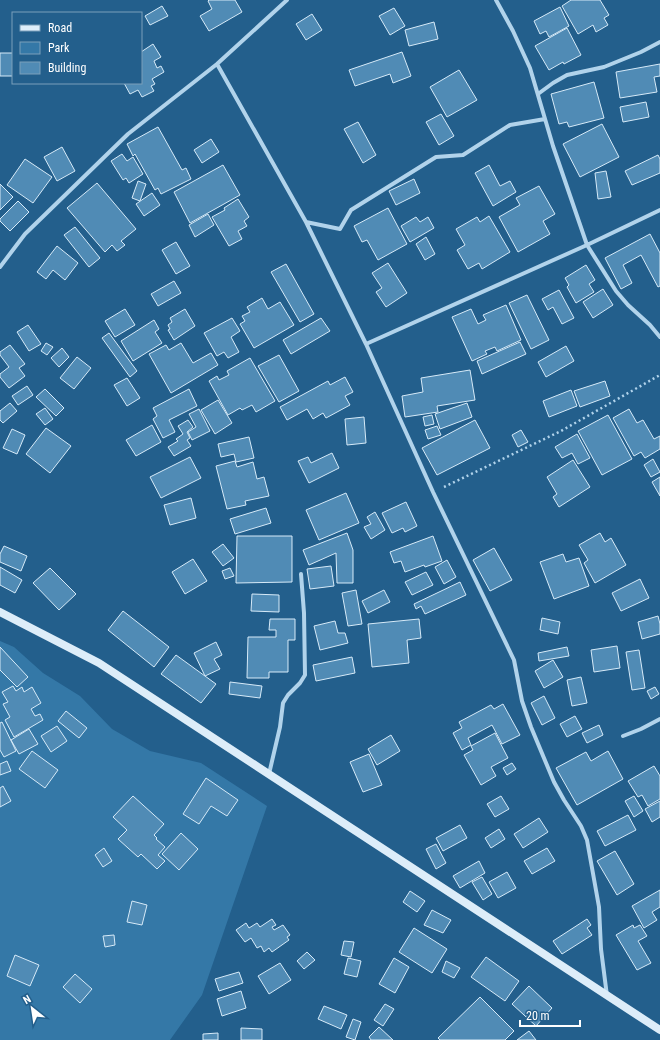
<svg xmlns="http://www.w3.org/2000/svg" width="660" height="1040" viewBox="0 0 660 1040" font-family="'Roboto Condensed',sans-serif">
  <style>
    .green { fill: #3478a7 }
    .building { fill: #508bb5; stroke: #d6eaf8 }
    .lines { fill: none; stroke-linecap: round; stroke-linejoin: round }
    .path { stroke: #b1d3eb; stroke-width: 2.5; stroke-dasharray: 2 3; stroke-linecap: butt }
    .minor { stroke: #b1d3eb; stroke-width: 4 }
    .secondary { stroke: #ddedf9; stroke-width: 8 }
  </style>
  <rect width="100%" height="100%" fill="#235f8c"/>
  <path class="green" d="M0,641L14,647L43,673L80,696L112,729L150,751L201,763L267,806L202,995L170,1040H0Z"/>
  <path class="building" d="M209,0H235L242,12L209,31L200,16L212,9L208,1Z
    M571,0H600L609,15L604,18L608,25L596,32L593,25L578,34L562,6Z
    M162,6L168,16L150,25L145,16Z
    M560,7L569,26L549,37L546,31L540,34L534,21Z
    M394,8L405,26L390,35L379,16Z
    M312,14L322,30L306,40L296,24Z
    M434,22L438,39L409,46L405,30Z
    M567,28L581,55L564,64L563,62L549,70L535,46Z
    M153,44L161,57L154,61L157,68L161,66L164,72L152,79L155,84L151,86L154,91L142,97L138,90L130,94L124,83H141V52Z
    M402,52L411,76L393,83L390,74L355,86L349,70Z
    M0,53H13V76H0Z
    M660,64V76L654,77L657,92L620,98L616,72Z
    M459,70L477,100L447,117L430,87Z
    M594,82L604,118L569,127L567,122L559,124L551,94Z
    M646,102L649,117L623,122L620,107Z
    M441,114L454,136L439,145L426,122Z
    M358,122L376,155L363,163L344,129Z
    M602,124L619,157L580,177L563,144Z
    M158,127L182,170L186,168L191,179L161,194L158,188L155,190L135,154L133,156L127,144Z
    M211,139L219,152L202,163L194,150Z
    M62,147L75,171L57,181L44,157Z
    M122,154L127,161L133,157L143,174L129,183L126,178L123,180L111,161Z
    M658,155L660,159V173L632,185L625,171Z
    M25,159L52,177L33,203L7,185Z
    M223,165L240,195L190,223L174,192Z
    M489,165L500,186L510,181L516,192L493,206L475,173Z
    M606,171L611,197L598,199L595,173Z
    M414,179L420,193L396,205L389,191Z
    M138,181L146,184L140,201L132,198Z
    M97,183L136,229L121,241L125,245L117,251L112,245L105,252L67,208Z
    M0,184L13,197L0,210Z
    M539,186L555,214L543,221L550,234L518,252L499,217L520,205L516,198Z
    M152,193L160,205L144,216L136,204Z
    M238,199L249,217L244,221L247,226L238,231L242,239L229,246L212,217L225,210L224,208Z
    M18,201L29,212L10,231L0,221V219Z
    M388,208L407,244L378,260L367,240L362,242L354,226Z
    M208,214L214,225L195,237L189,225Z
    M489,216L510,252L482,269L479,263L468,269L457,250L465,245L456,229L477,217L480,222Z
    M416,217L420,222L428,217L434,228L410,242L401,226Z
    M75,227L100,258L89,267L64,235Z
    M650,234L660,253V286L658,287L641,255L623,265L632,283L621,289L605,258Z
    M426,237L435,254L425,260L416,244Z
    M176,242L190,266L176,274L162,250Z
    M57,246L78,263L65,280L53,270L46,279L37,272Z
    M388,263L407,293L386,307L376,292L382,288L372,273Z
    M286,264L314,314L300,322L271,272Z
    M586,265L595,280L589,284L594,292L576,303L567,287L569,285L565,278Z
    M174,281L181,293L158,306L151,294Z
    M603,289L613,305L593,318L583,302Z
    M559,290L574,318L562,324L553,307L548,310L542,299Z
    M527,295L549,340L531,349L509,303Z
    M262,298L268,309L280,302L294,325L254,348L240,324L245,321L242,316L250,312L247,307Z
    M506,305L521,340L497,351L495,347L485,351L487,354L472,361L452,317L471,309L478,324L486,320L483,315Z
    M125,309L135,325L115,337L105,321Z
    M185,309L195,326L174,340L168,330L170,329L168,325L172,322L170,318Z
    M232,318L240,331L231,337L239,352L228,358L224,352L217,356L204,333Z
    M321,318L330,331L291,354L283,340Z
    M154,320L159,329L155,332L162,343L133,361L121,341Z
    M28,325L41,344L29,351L17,332Z
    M109,333L137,371L130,377L102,338Z
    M520,342L526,354L482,374L477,361Z
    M46,343L53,347L47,355L41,351Z
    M181,343L193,363L211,353L218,365L171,393L149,354L166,345L169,350Z
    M10,345L25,364L19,368L25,376L9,388L0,377V374L9,367L0,355V352Z
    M566,346L574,361L546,377L538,362Z
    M62,348L69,357L59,367L51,358Z
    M279,355L299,391L279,402L258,366Z
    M77,357L91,368L74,389L60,378Z
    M250,358L275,401L256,412L252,405L242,410L240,408L228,415L209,381L217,376L219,380L229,375L227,371Z
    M470,370L475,400L437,406L438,412L405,417L402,396L423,392L421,378Z
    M345,377L353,392L345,396L350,405L326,418L323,413L313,419L307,409L287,420L280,407L328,381L330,385Z
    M127,378L140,398L127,406L114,385Z
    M605,381L610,396L580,407L574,391Z
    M27,386L33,395L18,405L12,396Z
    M45,389L64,408L56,416L36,397Z
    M189,389L197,406L169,420L175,432L163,438L153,419L157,416L153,408Z
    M571,390L577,406L549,417L543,401Z
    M218,400L232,423L215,434L201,410Z
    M10,403L17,411L3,423L0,420V411Z
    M467,403L472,417L440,429L435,414Z
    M45,408L53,419L45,425L36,414Z
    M199,409L210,431L192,440L188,432L196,427L189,414Z
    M629,409L637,423L643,420L654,439L660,436V449L645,458L641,452L634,456L613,418Z
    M432,415L434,424L425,426L423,417Z
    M608,415L632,459L602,475L578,431Z
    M364,417L366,443L347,445L345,419Z
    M188,420L193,427L187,432L190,438L187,440L191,446L174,456L168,447L178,441L176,439L183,434L178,426Z
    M475,420L490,448L437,475L422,448Z
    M152,425L161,442L136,456L126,440Z
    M437,426L441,435L428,439L425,430Z
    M46,428L71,446L50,473L26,454Z
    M12,429L25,435L17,454L3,448Z
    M521,430L528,442L518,447L512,435Z
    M577,434L590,458L578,464L572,453L562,458L555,447Z
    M249,437L254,458L236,462L234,454L221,457L218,444Z
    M332,453L339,468L309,483L298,461L308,457L311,463Z
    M190,457L201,478L161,498L150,477Z
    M653,459L660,472L651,477L644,465Z
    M573,460L590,487L559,507L553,497L557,494L547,477Z
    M235,461L237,467L253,462L257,479L264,477L269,496L245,501L246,505L227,509L216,466Z
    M660,477V496L652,482Z
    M346,493L359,523L319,540L306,510Z
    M191,498L196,518L170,525L164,505Z
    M406,502L417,526L405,532L403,528L392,533L382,513Z
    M266,508L271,523L235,534L230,519Z
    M375,512L385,530L371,539L364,527L371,524L367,517Z
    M347,533L353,550V583H337L336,553L309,565L303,550Z
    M600,533L605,542L611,538L626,565L595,583L584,563L588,560L579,545Z
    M237,536H292V582L236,583Z
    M433,536L442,561L425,567L424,565L405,572L401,561L394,563L390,552Z
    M223,544L234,558L223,566L212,552Z
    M4,546L27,556L21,571L0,562V554Z
    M494,548L512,580L490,591L473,560Z
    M563,554L566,562L579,558L589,586L554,599L540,562Z
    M193,559L207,581L185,594L172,572Z
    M447,560L456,577L444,584L435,567Z
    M331,566L334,586L310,589L307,569Z
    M0,567L22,580L15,593L0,585Z
    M50,568L76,594L59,610L33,583Z
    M230,568L234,576L225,579L222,571Z
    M426,572L433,585L412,595L405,582Z
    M640,579L649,598L621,611L612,593Z
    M460,582L466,595L425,614L421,606L416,609L414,604Z
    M356,590L362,624L348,626L342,593Z
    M384,590L390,602L368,613L362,601Z
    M252,594L279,595V612L251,611Z
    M123,611L169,647L154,667L108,630Z
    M658,616L660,624V634L642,639L638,622Z
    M542,618L560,622L558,634L540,630Z
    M270,619H295V640H288V672H269V678H247L248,637H276V630H269Z
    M419,619L421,638L407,640L409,663L372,667L368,624Z
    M335,621L338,633H345L348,643L320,650L314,626Z
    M216,642L222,655L214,659L220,669L205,676L194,653Z
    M617,646L620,668L594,672L591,650Z
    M0,647L28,677L17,687L0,670Z
    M567,647L569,656L539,661L538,653Z
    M639,650L645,688L632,690L626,652Z
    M176,655L216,684L201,703L161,674Z
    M352,657L355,673L316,681L313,665Z
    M553,660L563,677L544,688L535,671Z
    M581,677L587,703L572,706L567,680Z
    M230,682L262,686L260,698L229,694Z
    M13,686L16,691L22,687L24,692L32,687L41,703L31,709L35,716L40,714L43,720L14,737L5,720L10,717L3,704L8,702L2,692Z
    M655,687L659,694L651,699L647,691Z
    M544,696L555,718L542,725L531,703Z
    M503,704L520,735L502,744L492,725L468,738L471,745L462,750L453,733L462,728L459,722L491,705L494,709Z
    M66,711L87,728L79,738L58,721Z
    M575,716L582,729L567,737L560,724Z
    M2,722L16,751L4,757L0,750V723Z
    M599,725L603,735L587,743L582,733Z
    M57,726L67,741L51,752L41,736Z
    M29,729L38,744L19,754L11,740Z
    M495,733L508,758L491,767L496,776L481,785L464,755L473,750L471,746Z
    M391,735L400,751L377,765L368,749Z
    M32,751L58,770L45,788L19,769Z
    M608,751L623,779L577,805L556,768L586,752L591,761Z
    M369,754L382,785L363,792L350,762Z
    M7,761L11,771L0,775V764Z
    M512,763L516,769L507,775L503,768Z
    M654,766L660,776V799L648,806L642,795L638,797L628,781Z
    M206,778L238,800L227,816L211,806L199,824L183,814Z
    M3,786L11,801L0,807V788Z
    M133,796L164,824L154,835L157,838L156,839L165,847L158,855L165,861L157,869L141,854L138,857L118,839L127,830L113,817Z
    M501,796L509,809L495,817L487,804Z
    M634,796L643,811L634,817L625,801Z
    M660,801V817L652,822L645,809Z
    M628,815L636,830L605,846L597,831Z
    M539,818L548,832L523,848L514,834Z
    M460,825L467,838L443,851L436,838Z
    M499,829L505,839L491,848L485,838Z
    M181,833L198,849L179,870L162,854Z
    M436,844L446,863L436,869L426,849Z
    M104,848L112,861L103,867L95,855Z
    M547,848L555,861L532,874L524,861Z
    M615,851L634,884L617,895L597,861Z
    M479,861L485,873L460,888L453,876Z
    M507,872L516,888L498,898L489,882Z
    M482,877L492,894L483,900L472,882Z
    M660,890V907L652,912L657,920L644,928L632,906Z
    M410,891L425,901L417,912L403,902Z
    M132,901L147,905L142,925L127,922Z
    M432,910L451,920L443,933L424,925Z
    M272,919L276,925L272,927L274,930L283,925L290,935L287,937L289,940L272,952L269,948L264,952L261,946L257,948L251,938L245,942L236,930L246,923L249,928L257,923L260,927Z
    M587,919L591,925L587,928L592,935L562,954L553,941Z
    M633,925L634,928L640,925L647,936L638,941L651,963L637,970L616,935Z
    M414,928L447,949L432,973L399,952Z
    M114,935L115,945L105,947L103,936Z
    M344,941L354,942L351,957L341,955Z
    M307,952L315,960L304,969L297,961Z
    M15,955L39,965L30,986L7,976Z
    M486,957L519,981L505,1001L471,977Z
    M348,958L361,961L357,977L344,974Z
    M394,958L409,967L395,993L379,984Z
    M446,961L460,968L454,978L442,972Z
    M280,963L291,980L269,994L258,976Z
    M239,972L243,983L219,991L215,979Z
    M75,974L92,989L80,1003L63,987Z
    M529,986L552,1008L536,1026L512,1004Z
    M241,991L246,1008L222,1016L217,999Z
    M480,997L514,1031L505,1040H440L438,1038Z
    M385,1004L394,1009L383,1026L374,1020Z
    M324,1006L347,1015L341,1029L318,1019Z
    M353,1019L361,1022L355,1040L346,1037Z
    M379,1027L393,1040H371L369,1037Z
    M241,1028L262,1029V1040H241Z
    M529,1031L536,1040H517Z
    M218,1033V1040H203V1034Z"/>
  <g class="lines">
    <path class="path" d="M444,487L561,431L660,375"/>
    <path class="minor" d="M496,0L513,31L530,68L553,146L587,245L616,291L628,305L650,325L660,337
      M217,64L306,222L366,344L433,492L514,660L522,701L531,727L554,782L564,800L581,826L587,840L599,907L601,949L607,996
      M538,94L553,83L567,75L604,67L641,52L660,42
      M306,222L340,229L351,210L436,157L463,155L510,125L545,119
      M0,267L25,234L128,134L217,64L287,0
      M366,344L587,245L660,210
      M623,736L641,729L660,719
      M269,774L280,727L283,703L288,695L300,683L305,675L304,613L301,574"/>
    <path class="secondary" d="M0,612L99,663L660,1030"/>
  </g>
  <rect x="12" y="12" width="130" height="72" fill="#235f8c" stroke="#7b9fba"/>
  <rect x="20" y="25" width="20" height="6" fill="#ddedf9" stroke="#7b9fba"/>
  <text x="48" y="32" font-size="12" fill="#ffffff">Road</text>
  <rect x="20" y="42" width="20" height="12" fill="#3478a7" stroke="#7b9fba"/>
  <text x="48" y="52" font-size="12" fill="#ffffff">Park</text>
  <rect x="20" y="62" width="20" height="12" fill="#508bb5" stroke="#7b9fba"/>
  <text x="48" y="72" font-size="12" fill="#ffffff">Building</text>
  <g transform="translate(32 1008) rotate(330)" stroke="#235f8c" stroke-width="3" paint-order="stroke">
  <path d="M0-3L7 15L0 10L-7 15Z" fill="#ffffff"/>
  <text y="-6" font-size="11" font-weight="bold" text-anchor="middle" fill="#ffffff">N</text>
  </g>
  <path d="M520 1020v6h60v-6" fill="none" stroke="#ffffff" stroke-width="2"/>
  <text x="526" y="1020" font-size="12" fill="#ffffff" stroke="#235f8c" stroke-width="3" paint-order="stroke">20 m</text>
</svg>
